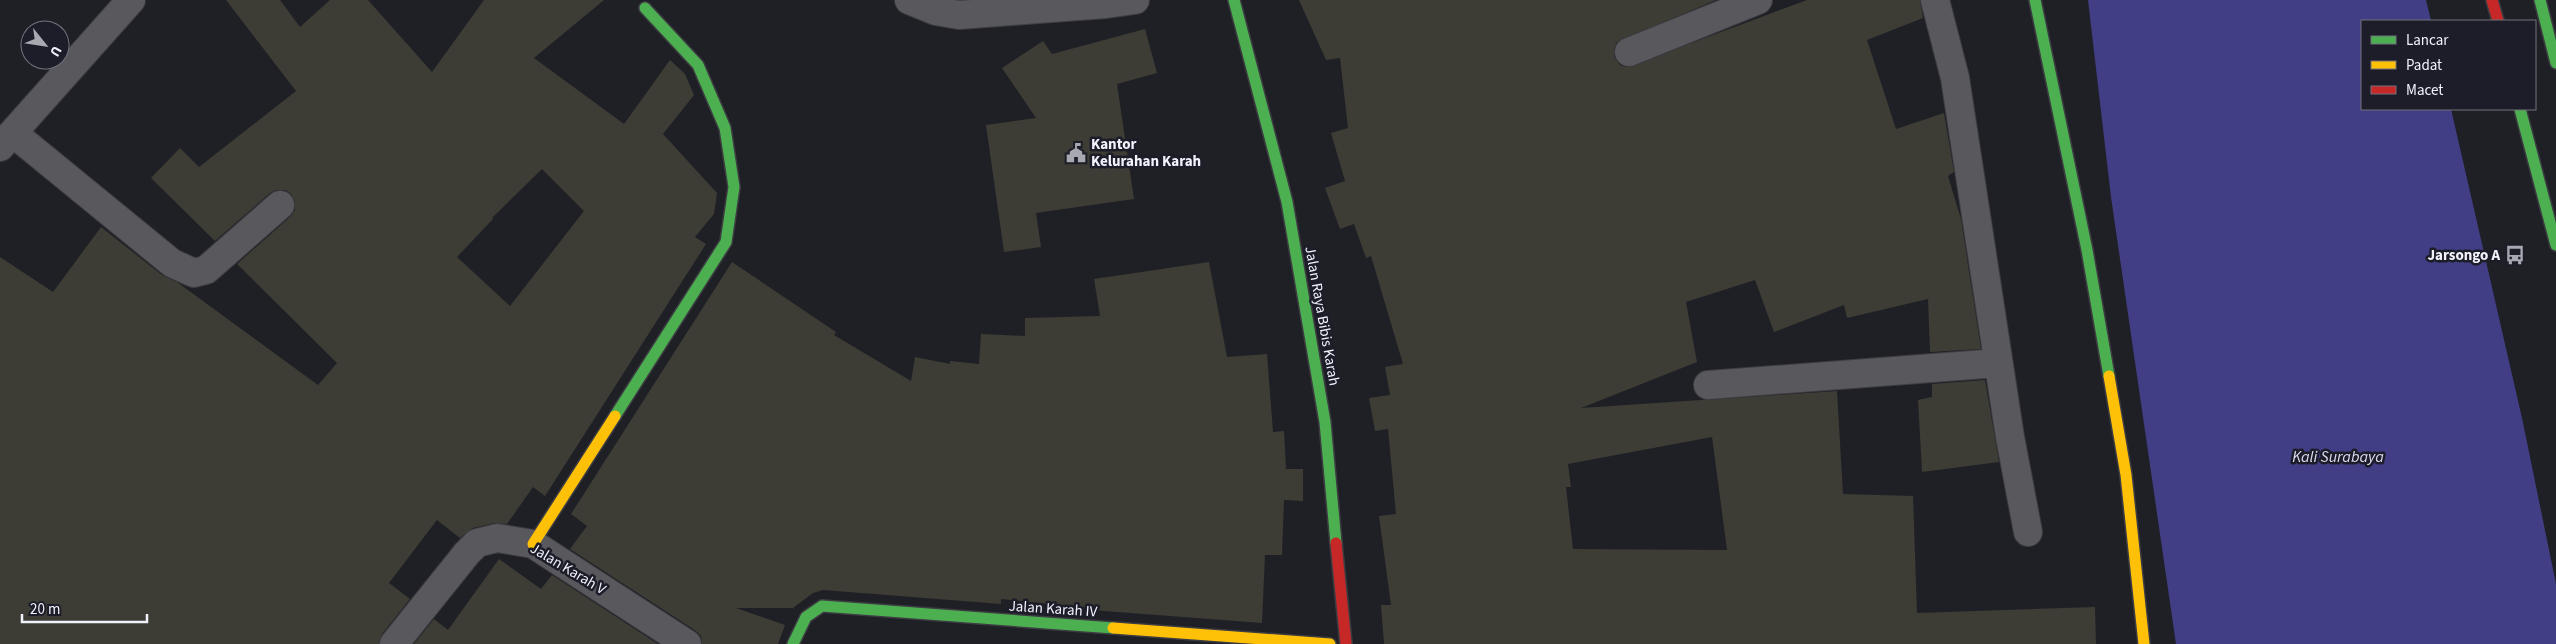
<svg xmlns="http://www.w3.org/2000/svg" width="2556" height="644" viewBox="0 0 2556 644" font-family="'Source Sans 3',sans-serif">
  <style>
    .water { fill: #423e85 }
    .building { fill: #3d3c35; fill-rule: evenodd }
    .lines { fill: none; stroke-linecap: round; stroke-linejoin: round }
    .street-casing { stroke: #3c3c42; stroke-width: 30 }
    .fast-casing { stroke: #3c3c42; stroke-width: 14 }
    .slow-casing { stroke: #3c3c42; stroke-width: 14 }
    .jam-casing { stroke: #3c3c42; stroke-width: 14 }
    .street { stroke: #58585d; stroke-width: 28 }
    .fast { stroke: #4caf50; stroke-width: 11 }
    .slow { stroke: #ffc107; stroke-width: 11 }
    .jam { stroke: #c62828; stroke-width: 11 }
    .labels { text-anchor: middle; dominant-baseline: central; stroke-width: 5; stroke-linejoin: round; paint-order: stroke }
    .poi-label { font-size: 15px; font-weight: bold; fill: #f2f2fb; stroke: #1c1d29; text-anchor: start }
    .street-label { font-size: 15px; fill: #f2f2fb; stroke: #1c1d29 }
    .water-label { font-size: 16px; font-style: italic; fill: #dcddf4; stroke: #1c1d29 }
  </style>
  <rect width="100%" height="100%" fill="#1f2026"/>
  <path class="water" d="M2088,0H2426L2431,21H2362V109H2451L2522,418L2556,584V644H2176L2111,197Z"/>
  <path class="building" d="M226,0H280L300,27L330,0H368L432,72L484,0H604L534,58L624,124L670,60L685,74L694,95L663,134L717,193L714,214L695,237L706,244L545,496L533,487L507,524L494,523L473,528L460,538L437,520L389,583L410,599L382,634L379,644H0V257L53,292L101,227L162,275L177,282L318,385L337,363L237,264L291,216L295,210V202L291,194L285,190H276L270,193L215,241L151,178L180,148L199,167L296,91ZM542,169L584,211L510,306L457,257L493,219L492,218Z
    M1299,0H1716L1617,42L1614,49V57L1620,65L1627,67L1807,0H1920L1923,18L1867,40L1896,129L1944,113L1954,172L1948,176L1961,219L1981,349L1930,352L1928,299L1847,318L1844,305L1774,332L1755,280L1686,302L1697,362L1581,408L1837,391L1843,494L1913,496L1917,613L2095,607L2096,644H1384L1381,605H1391L1379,516L1396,514L1388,429L1375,431L1369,398L1390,395L1385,367L1403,364L1371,256L1366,258L1354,224L1340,229L1325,188L1345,181L1331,133L1348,128L1340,58L1326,60ZM1712,437L1727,550L1573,549L1566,487H1571L1568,464Z
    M1145,29L1157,73L1117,84L1134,199L1036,213L1041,247L1004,252L986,125L1036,118L1002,68L1043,41L1052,54Z
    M732,262L836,332L834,335L911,381L915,357L950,364V361L979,364L981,334L1025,336V318L1100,316L1094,279L1209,262L1227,357L1267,354L1273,432L1284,431L1286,469H1303V501L1284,500L1282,555H1265L1262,623L1091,610V608L1001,599V604L823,590L813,593L793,608H736L785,625L778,644H702L701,636L696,631L570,549L587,526L571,514Z
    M1985,380L1999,462L1922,472L1918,400L1932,397V384Z
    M499,559L541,589L552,575L658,644H414L434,619L448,630Z"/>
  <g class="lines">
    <defs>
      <path id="street" d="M909,0L936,11L959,15L1106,4L1135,0
        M1935,0L1955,78L2010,437L2028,532
        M1629,52L1758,0
        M13,133L172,263L194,273L206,270L280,205
        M0,147L131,0
        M1708,385L1998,363
        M394,644L467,553L477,543L497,538L533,544L687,644"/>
      <path id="fast" d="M1234,0L1287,202L1325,422L1336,543
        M2035,0L2087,250L2109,376
        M2540,0L2556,63
        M2520,109L2556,245
        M615,416L726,242L734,187L725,128L698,65L645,8
        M793,644L806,617L822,606L1113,628"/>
      <path id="slow" d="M2109,376L2126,475L2144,644
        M533,544L615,416
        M1113,628L1330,644"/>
      <path id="jam" d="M2492,0L2498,21
        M1336,543L1346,644"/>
    </defs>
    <use href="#street" class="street-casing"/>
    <use href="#fast" class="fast-casing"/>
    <use href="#slow" class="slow-casing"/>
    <use href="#jam" class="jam-casing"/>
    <use href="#street" class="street"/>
    <use href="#fast" class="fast"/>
    <use href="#slow" class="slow"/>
    <use href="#jam" class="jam"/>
  </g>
  <defs>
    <symbol id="civic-bare" viewBox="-9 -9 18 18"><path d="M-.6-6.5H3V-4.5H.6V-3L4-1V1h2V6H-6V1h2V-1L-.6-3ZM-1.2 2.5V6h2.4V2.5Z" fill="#a8a8b0" stroke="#1c1d29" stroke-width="2.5" paint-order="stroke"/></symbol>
    <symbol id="bus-bare" viewBox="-9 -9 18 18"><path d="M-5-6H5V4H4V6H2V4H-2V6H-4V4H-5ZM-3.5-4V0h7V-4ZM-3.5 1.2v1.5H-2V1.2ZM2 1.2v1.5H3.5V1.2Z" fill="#a8a8b0" stroke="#1c1d29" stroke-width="2.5" paint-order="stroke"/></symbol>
  </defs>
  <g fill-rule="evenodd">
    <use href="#civic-bare" x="1062" y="139" width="28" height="28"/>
    <use href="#bus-bare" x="2501" y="241" width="28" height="28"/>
  </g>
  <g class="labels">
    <g class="poi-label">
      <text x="1091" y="144">Kantor<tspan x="1091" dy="17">Kelurahan Karah</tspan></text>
      <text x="2500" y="255" text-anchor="end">Jarsongo A</text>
    </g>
    <g class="street-label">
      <text transform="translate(1322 316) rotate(80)">Jalan Raya Bibis Karah</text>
      <text transform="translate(568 569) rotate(31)">Jalan Karah V</text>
      <text transform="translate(1053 609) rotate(4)">Jalan Karah IV</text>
    </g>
    <g class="water-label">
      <text x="2338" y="457">Kali Surabaya</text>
    </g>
  </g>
  <rect x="2361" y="20" width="175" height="90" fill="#1c1d29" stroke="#72727d"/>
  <rect x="2371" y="36" width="25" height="8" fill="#4caf50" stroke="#72727d"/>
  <text x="2406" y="45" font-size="15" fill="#f2f2fb">Lancar</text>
  <rect x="2371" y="61" width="25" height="8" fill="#ffc107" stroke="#72727d"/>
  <text x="2406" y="70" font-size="15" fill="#f2f2fb">Padat</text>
  <rect x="2371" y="86" width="25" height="8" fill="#c62828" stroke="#72727d"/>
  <text x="2406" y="95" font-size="15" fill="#f2f2fb">Macet</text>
  <g transform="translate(45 45) rotate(120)"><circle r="24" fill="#1c1d29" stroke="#72727d"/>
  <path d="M0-4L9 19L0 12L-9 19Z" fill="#a8a8b0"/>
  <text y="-8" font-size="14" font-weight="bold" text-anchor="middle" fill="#f2f2fb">U</text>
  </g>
  <path d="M22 614v8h125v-8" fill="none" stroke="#f2f2fb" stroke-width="2.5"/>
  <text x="30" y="614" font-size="15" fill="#f2f2fb" stroke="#1c1d29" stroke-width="4" paint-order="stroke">20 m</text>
</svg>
